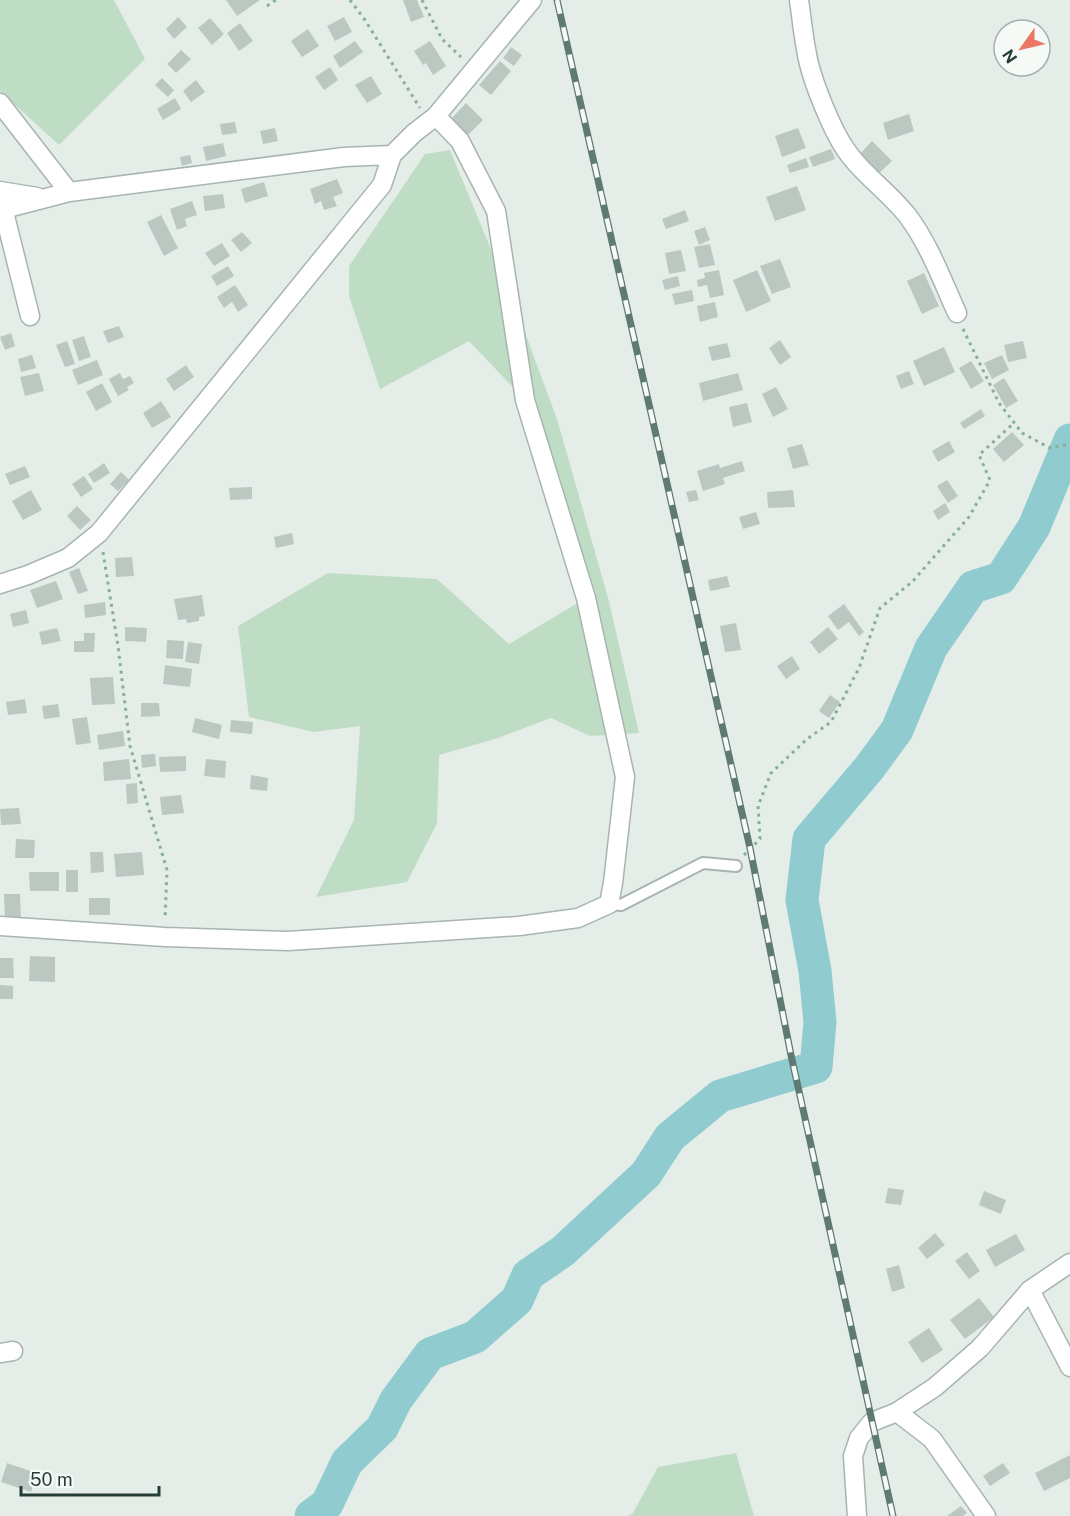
<svg xmlns="http://www.w3.org/2000/svg" width="1070" height="1516" viewBox="0 0 1070 1516" font-family="'Public Sans',sans-serif">
  <style>
    .green { fill: #bfddc4 }
    .lines { fill: none; stroke-linecap: round; stroke-linejoin: round }
    .river { stroke: #90cccf; stroke-width: 33 }
    .building { fill: #bac8c1 }
    .service-casing { stroke: #a8b5af; stroke-width: 14 }
    .minor-casing { stroke: #a8b5af; stroke-width: 21 }
    .path { stroke: #87af9e; stroke-width: 3; stroke-dasharray: 3 4.5; stroke-linecap: butt }
    .service { stroke: #fff; stroke-width: 10 }
    .minor { stroke: #fff; stroke-width: 18 }
    .rail-casing { stroke: #5f7a70; stroke-width: 7 }
    .rail { stroke: #f5faf7; stroke-width: 4.5; stroke-dasharray: 14; stroke-linecap: butt }
  </style>
  <rect width="100%" height="100%" fill="#e5ede8"/>
  <path class="green" d="M0,0H114L145,59L59,145L0,91Z
    M450,150L521,322L557,419L609,601L639,733L590,736L551,718L498,738L439,755L437,823L407,882L316,897L354,820L360,726L314,732L249,717L238,626L328,573L437,579L509,644L586,598L525,400L469,341L380,389L349,296V266L425,154Z
    M736,1453L754,1516H628L633,1513L658,1467Z"/>
  <g class="lines">
    <path class="river" d="M311,1516L327,1504L347,1462L382,1428L396,1400L430,1354L475,1337L517,1300L528,1275L563,1251L646,1174L670,1137L720,1096L816,1067L820,1022L815,971L802,900L809,839L870,767L897,730L931,648L973,587L1001,578L1034,527L1070,440"/>
  </g>
  <path class="building" d="M226,0H260L237,16Z
    M403,0H417L424,17L411,22Z
    M178,17L187,27L174,39L166,29Z
    M344,17L352,32L335,41L327,26Z
    M210,18L224,34L212,45L198,28Z
    M240,23L253,41L239,51L227,33Z
    M308,29L319,46L302,57L291,41Z
    M355,41L363,52L340,68L333,56Z
    M430,41L446,66L433,75L426,63L423,65L414,51Z
    M511,47L522,55L514,66L503,58Z
    M181,50L191,59L176,73L167,64Z
    M500,61L511,71L491,95L479,85Z
    M330,67L338,80L324,90L315,77Z
    M371,76L382,94L367,103L355,85Z
    M162,78L174,90L168,97L155,85Z
    M196,80L205,92L191,102L183,91Z
    M175,98L181,109L163,120L157,109Z
    M466,103L483,120L466,137L449,121Z
    M909,114L914,131L888,140L883,123Z
    M235,122L237,133L222,135L220,124Z
    M275,128L278,141L263,144L260,131Z
    M798,128L806,148L782,157L775,136Z
    M872,141L892,161L877,175L858,156Z
    M223,143L226,156L206,161L203,147Z
    M831,149L835,159L813,167L809,157Z
    M190,155L192,163L182,166L180,157Z
    M806,158L809,167L790,173L787,165Z
    M337,179L343,193L333,197L337,206L324,210L321,201L315,204L310,189Z
    M264,182L268,196L245,203L241,189Z
    M797,186L806,210L775,221L766,197Z
    M223,194L225,208L205,211L203,196Z
    M192,201L197,215L185,219L187,226L177,230L170,209Z
    M685,210L689,221L666,229L662,219Z
    M161,215L178,248L164,256L147,222Z
    M705,227L710,240L699,245L694,231Z
    M242,232L252,243L241,252L231,240Z
    M222,243L230,256L214,266L205,253Z
    M710,244L715,265L699,268L694,247Z
    M681,250L686,271L669,274L665,253Z
    M780,259L791,287L772,294L760,266Z
    M228,266L234,276L217,286L211,276Z
    M719,270L724,295L710,298L707,285L698,287L697,280L705,278L704,273Z
    M757,270L771,301L746,312L733,280Z
    M924,273L939,306L922,314L907,281Z
    M678,276L680,286L665,290L662,280Z
    M235,285L248,305L238,312L232,302L224,308L217,297Z
    M692,290L694,301L675,305L672,294Z
    M715,302L718,317L700,322L697,306Z
    M119,326L124,337L108,343L103,331Z
    M11,333L15,346L5,350L0,337Z
    M84,336L91,357L79,361L72,340Z
    M780,340L791,357L780,365L769,348Z
    M67,341L75,364L65,367L56,345Z
    M1023,341L1027,358L1008,362L1004,345Z
    M727,343L731,357L712,361L708,347Z
    M944,347L955,372L924,386L913,361Z
    M32,355L36,368L21,372L18,359Z
    M1002,355L1009,370L992,379L984,363Z
    M97,360L103,375L78,385L72,370Z
    M971,361L984,381L971,389L959,368Z
    M186,365L194,377L174,391L166,379Z
    M909,371L914,384L901,389L896,376Z
    M39,373L44,391L25,396L20,377Z
    M120,373L123,379L130,376L134,383L127,387L129,390L118,396L109,379Z
    M738,373L743,390L703,401L699,383Z
    M1004,378L1018,401L1006,408L993,385Z
    M102,383L112,402L96,411L86,392Z
    M776,387L788,409L773,417L762,394Z
    M161,401L171,417L152,428L143,413Z
    M747,403L752,422L733,427L729,407Z
    M981,409L985,416L964,429L960,423Z
    M1012,432L1024,445L1004,462L993,449Z
    M949,441L955,452L938,462L932,451Z
    M802,444L809,465L793,469L787,448Z
    M742,461L745,471L723,478L725,484L703,491L697,471L719,464L720,468Z
    M104,463L110,473L94,483L88,474Z
    M25,466L30,477L10,485L5,474Z
    M121,472L129,480L118,491L110,484Z
    M84,476L93,489L81,497L72,484Z
    M947,480L958,496L948,503L937,486Z
    M252,487V499L230,500L229,488Z
    M31,490L42,510L23,520L12,501Z
    M696,490L699,500L689,502L686,492Z
    M793,490L795,507L768,508L767,492Z
    M945,503L950,512L938,520L933,511Z
    M77,506L91,520L80,530L67,516Z
    M756,512L760,524L743,529L739,517Z
    M292,533L294,544L276,548L274,537Z
    M132,557L134,576L116,577L115,558Z
    M79,568L88,591L78,594L69,572Z
    M727,576L730,587L710,591L708,580Z
    M56,581L63,599L37,608L30,590Z
    M202,595L205,616L199,617V621L187,623L186,619L178,620L174,599Z
    M105,602L106,615L85,618L84,605Z
    M844,604L864,632L859,636L849,622L838,630L828,616Z
    M26,610L29,623L13,627L10,614Z
    M736,623L741,650L725,652L720,626Z
    M125,627L147,628L146,642L125,641Z
    M828,627L838,639L819,654L810,642Z
    M57,628L61,641L42,645L39,632Z
    M84,633H95L94,652H74V641H84Z
    M167,640L184,641L183,659L166,658Z
    M188,642L202,644L199,664L185,662Z
    M792,656L800,669L786,679L777,666Z
    M165,665L192,669L190,687L163,684Z
    M113,677L115,704L92,705L90,678Z
    M830,695L840,702L829,718L819,711Z
    M25,699L27,713L8,715L6,702Z
    M141,703H159L160,716L141,717Z
    M58,704L60,717L44,719L42,706Z
    M87,717L91,743L76,745L72,719Z
    M195,718L222,725L219,739L192,732Z
    M231,720L253,722L252,734L230,732Z
    M123,731L125,746L99,750L97,735Z
    M155,754L156,766L142,768L141,755Z
    M186,756V771L160,772L159,757Z
    M129,759L131,779L104,781L103,762Z
    M206,759L226,761L225,778L204,776Z
    M251,775L268,778L267,791L250,789Z
    M137,783L138,803L127,804L126,784Z
    M181,795L184,813L162,815L160,797Z
    M19,808L21,824L1,825L0,809Z
    M16,839L35,840L34,858H15Z
    M90,852H103L104,872L91,873Z
    M142,852L144,875L116,877L114,854Z
    M66,870H78V892H66Z
    M29,872H59V891H30Z
    M4,894H20L21,917H5Z
    M89,898H110V915H89Z
    M30,956L55,957V982L29,981Z
    M0,958H13L14,978H0Z
    M0,985L13,986V999H0Z
    M888,1188L904,1190L901,1205L885,1203Z
    M984,1191L1006,1200L1001,1214L979,1205Z
    M935,1233L945,1245L927,1259L918,1248Z
    M1016,1234L1025,1250L995,1267L986,1250Z
    M967,1252L980,1271L969,1279L955,1261Z
    M899,1265L905,1288L892,1292L886,1269Z
    M979,1298L994,1317L965,1339L950,1320Z
    M929,1328L943,1350L922,1363L908,1342Z
    M1070,1455V1478L1044,1491L1035,1473Z
    M7,1463L37,1473L31,1492L1,1482Z
    M1003,1463L1010,1473L990,1486L983,1476Z
    M961,1506L967,1513L963,1516H947Z"/>
  <g class="lines">
    <defs>
      <path id="service" d="M609,904L621,905L703,863L736,866"/>
      <path id="minor" d="M799,0C802,21 804,43 809,64C815,87 830,124 842,144C859,172 887,190 907,215C929,244 942,280 957,313
        M0,103L69,192
        M0,191L37,197
        M3,208L30,316
        M0,210L69,192L344,157L392,155
        M0,584L28,575L68,558L99,533L382,185L392,155L414,133L436,116L532,0
        M0,926L165,937L288,941L519,926L578,918L609,904L613,883L625,777L586,598L525,400L496,211L460,141L436,116
        M1030,1290L1070,1367
        M0,1353L13,1351
        M897,1412L932,1439L986,1516
        M857,1516L853,1456L859,1438L872,1422L897,1412L935,1387L980,1348L1030,1290L1070,1263"/>
    </defs>
    <use href="#service" class="service-casing"/>
    <use href="#minor" class="minor-casing"/>
    <path class="path" d="M350,0L365,20L420,108
      M422,0L442,39L461,57
      M267,6L276,0
      M963,329L999,403L1022,433L1050,448L1070,444
      M103,552L118,646L130,746L167,870L165,919
      M744,855L760,839L758,806L771,773L807,739L831,722L859,668L880,608L912,582L969,517L990,480L979,455L1014,423"/>
    <use href="#service" class="service"/>
    <use href="#minor" class="minor"/>
    <defs>
      <path id="rail" d="M557,0L750,848L791,1055L893,1516"/>
    </defs>
    <use href="#rail" class="rail-casing"/>
    <use href="#rail" class="rail"/>
  </g>
  <g transform="translate(1022 48) rotate(236)"><circle r="28" fill="#f5faf7" stroke="#a2afa9" stroke-width="1.5"/>
  <path d="M0-4.5L10 22L0 15L-10 22Z" fill="#eb7765"/>
  <text y="-9" font-size="16" font-weight="bold" text-anchor="middle" fill="#253e35">N</text>
  </g>
  <path d="M21 1486v9h138v-9" fill="none" stroke="#253e35" stroke-width="3"/>
  <text x="30" y="1486" font-size="18" fill="#253e35" stroke="#f5faf7" stroke-width="4.5" paint-order="stroke">50 m</text>
</svg>
